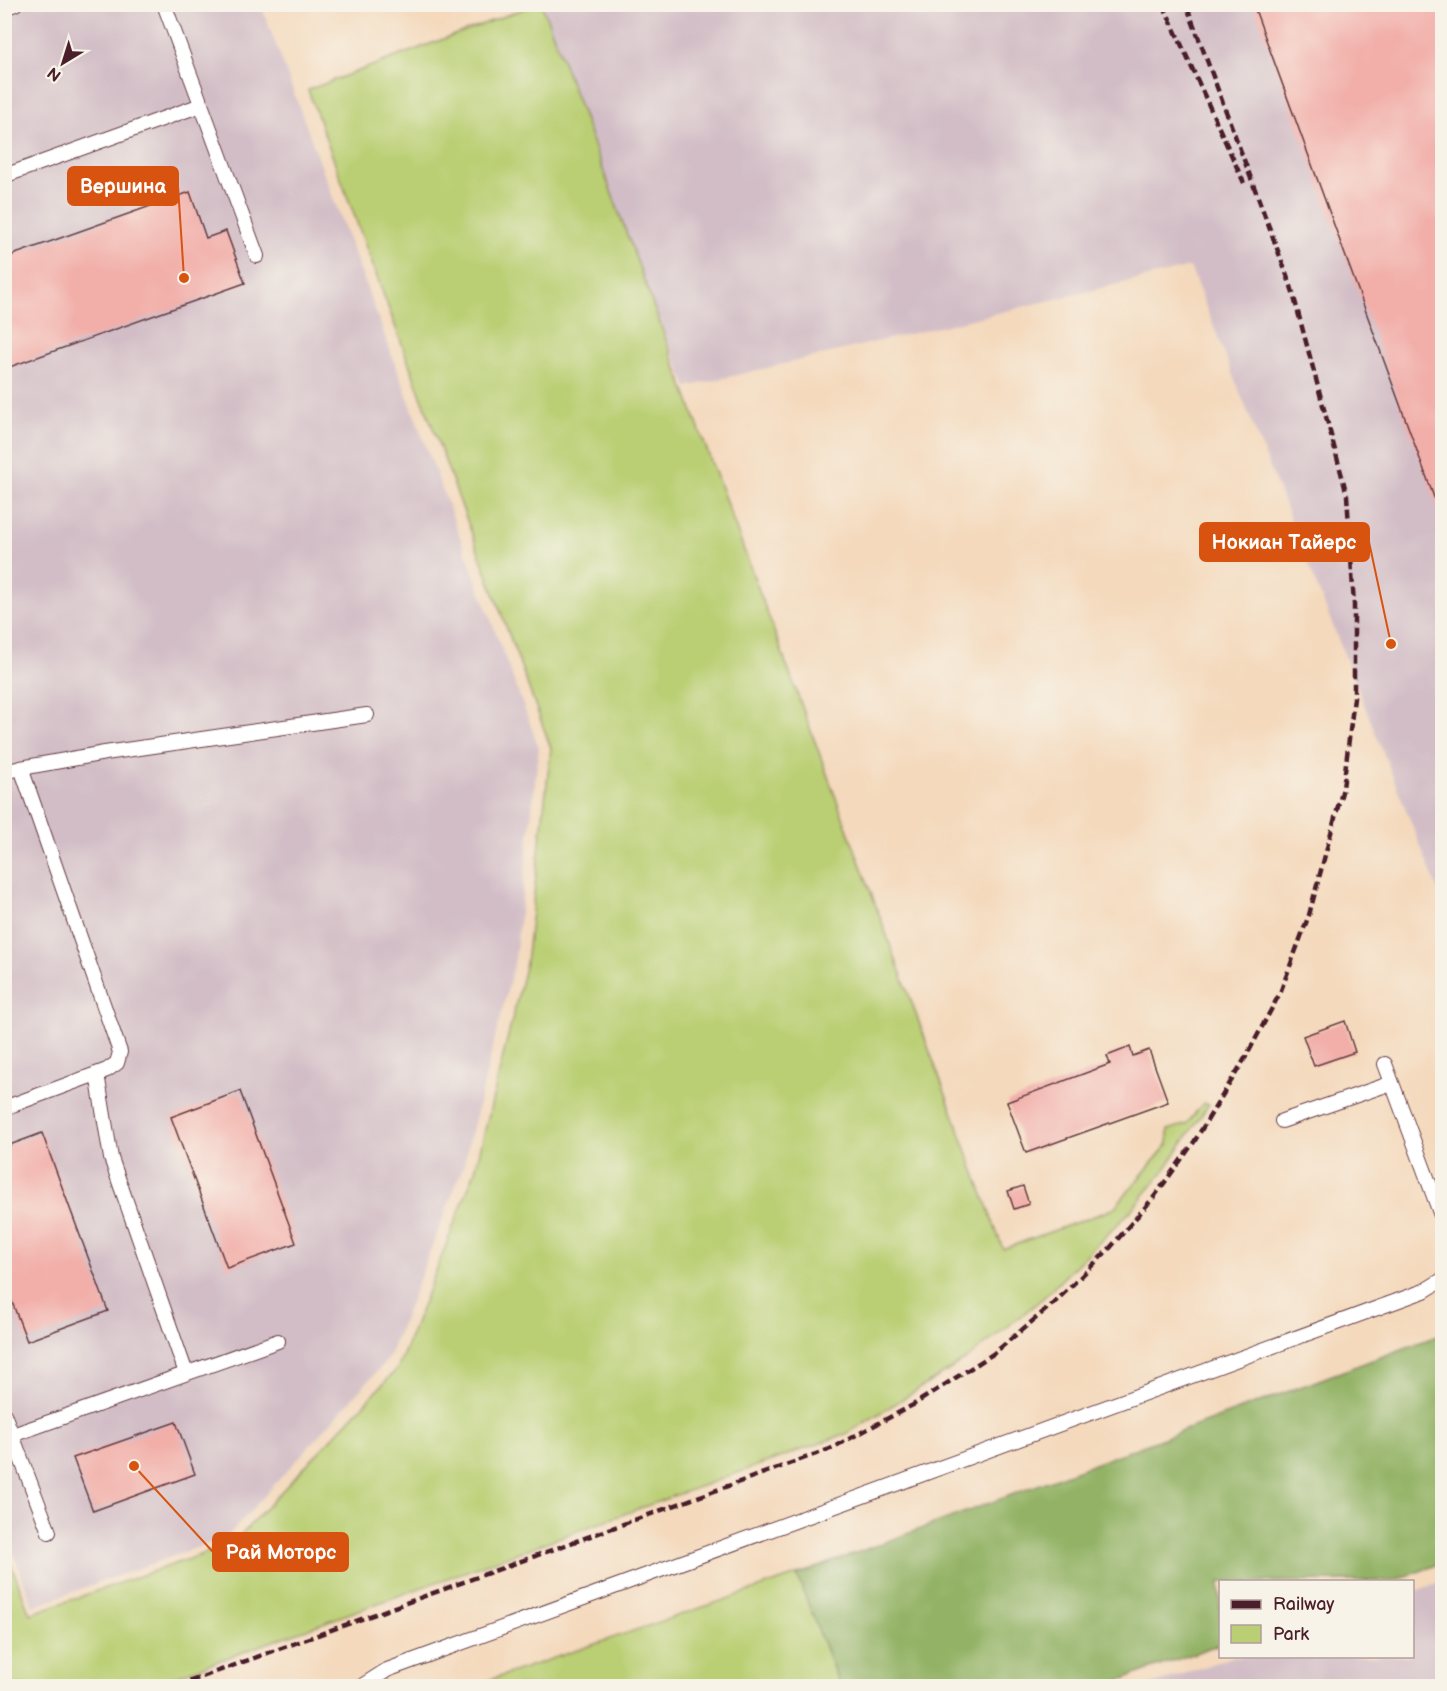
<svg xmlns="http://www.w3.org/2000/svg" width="1447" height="1691" viewBox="0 0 1447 1691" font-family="'Balsamiq Sans',sans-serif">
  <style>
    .industrial { fill: #d2bdc6 }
    .green { fill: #bacf73; stroke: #82774f; stroke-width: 1.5 }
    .forest { fill: #93b265; stroke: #6e6848; stroke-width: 1.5 }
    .building { fill: #f2aea9 }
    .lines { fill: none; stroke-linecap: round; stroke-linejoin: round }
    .lane-casing { stroke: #643b41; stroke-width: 16 }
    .lane { stroke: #fff; stroke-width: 14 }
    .rail { stroke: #4a1f2b; stroke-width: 4.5; stroke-dasharray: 9 4.5; stroke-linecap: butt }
    .leader { fill: none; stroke: #d8530f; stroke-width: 2 }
    .callout-dot { fill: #d8530f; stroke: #f7f3e8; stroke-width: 2 }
    .callout { fill: #d8530f; stroke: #d8530f; stroke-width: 2 }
    .callout-label { font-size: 20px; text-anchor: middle; font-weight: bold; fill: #fff }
  </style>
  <rect width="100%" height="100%" fill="#f7f3e8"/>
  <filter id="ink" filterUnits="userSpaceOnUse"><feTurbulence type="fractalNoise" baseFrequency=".0167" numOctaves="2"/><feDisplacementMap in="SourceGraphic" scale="12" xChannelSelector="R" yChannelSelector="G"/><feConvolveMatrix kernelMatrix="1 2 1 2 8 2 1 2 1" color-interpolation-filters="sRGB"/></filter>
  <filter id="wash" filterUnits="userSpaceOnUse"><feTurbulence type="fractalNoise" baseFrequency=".008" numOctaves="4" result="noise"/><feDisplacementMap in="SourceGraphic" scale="24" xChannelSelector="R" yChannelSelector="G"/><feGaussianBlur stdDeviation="1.35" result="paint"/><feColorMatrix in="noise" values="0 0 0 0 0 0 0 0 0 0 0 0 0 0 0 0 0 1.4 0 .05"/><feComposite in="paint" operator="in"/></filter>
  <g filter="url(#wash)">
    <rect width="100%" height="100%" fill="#f4d9bc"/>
    <path class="industrial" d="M5,5H261L539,748L515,959L463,1167L388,1359L227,1537L33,1606L5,1531Z
      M532,5H1442V900L1190,267L687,387Z
      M1442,1581V1686H1148L1232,1657L1412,1656L1413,1592Z"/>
    <path class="green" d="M534,5H542L1003,1249L1113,1209L1168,1144V1130L1187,1124L1203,1103L1209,1104L1161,1175L1125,1217L1042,1299L967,1359L848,1433L149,1686H5V1548L30,1614L232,1544L398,1368L475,1171L526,963L551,748L308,90Z
      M797,1575L840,1686H472Z"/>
    <path class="forest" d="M1442,1334V1563L1393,1581L1220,1582V1644L1104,1686H840L797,1575Z"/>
    <g id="blocks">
      <path class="building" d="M1253,4H1442V519Z
        M190,192L206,238L226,231L245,283L4,369V258Z
        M1345,1021L1355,1052L1314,1066L1303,1036Z
        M1130,1047L1133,1056L1149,1050L1168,1102L1026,1153L1007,1102L1110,1064L1107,1056Z
        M240,1091L296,1243L227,1268L171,1117Z
        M42,1133L108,1311L27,1341L4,1281V1147Z
        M1023,1186L1029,1204L1014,1209L1008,1191Z
        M176,1422L195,1474L93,1511L73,1458Z"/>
    </g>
  </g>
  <g filter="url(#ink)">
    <use href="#blocks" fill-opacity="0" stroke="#643b41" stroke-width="1.5"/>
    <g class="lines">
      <defs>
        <path id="lane" d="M164,4L257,256
          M4,8L15,4
          M4,176L201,105
          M21,768L105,753L367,715
          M4,772L21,768L120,1052L117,1063L107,1070L4,1108
          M1385,1064L1442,1218
          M97,1074L111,1158L186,1373
          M1282,1121L1392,1083
          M4,1414L49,1532
          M4,1438L278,1341
          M362,1686L387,1670L1424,1291L1442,1280"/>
      </defs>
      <use href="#lane" class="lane-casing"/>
      <use href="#lane" class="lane"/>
      <path class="rail" d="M1163,4L1244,183
        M177,1686L830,1449L913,1405L993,1354L1054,1303L1110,1248L1154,1197L1194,1142L1247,1055L1280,993L1309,915L1343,788L1354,698V605L1347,495L1291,286L1186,4"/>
    </g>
  </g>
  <path class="leader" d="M184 278L178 186M1391 644L1369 542M134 1466L213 1552"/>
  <g class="callout-dot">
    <circle cx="184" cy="278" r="6"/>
    <circle cx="1391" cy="644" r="6"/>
    <circle cx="134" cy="1466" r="6"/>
  </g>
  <g class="callout">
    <rect x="68" y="167" width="110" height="38" rx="6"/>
    <rect x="1200" y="523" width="169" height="38" rx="6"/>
    <rect x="213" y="1533" width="135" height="38" rx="6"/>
  </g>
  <g class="callout-label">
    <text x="123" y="193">Вершина</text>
    <text x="1284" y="549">Нокиан Тайерс</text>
    <text x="281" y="1559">Рай Моторс</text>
  </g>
  <rect width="1447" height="1691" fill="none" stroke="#f7f3e8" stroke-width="24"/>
  <rect x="1219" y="1580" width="195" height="78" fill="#f7f3e8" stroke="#b29e9c" stroke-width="1.5"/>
  <rect x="1231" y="1600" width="30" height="9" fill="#4a1f2b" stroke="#b29e9c" stroke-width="1.5"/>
  <text x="1273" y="1610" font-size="18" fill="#4a1f2b">Railway</text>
  <rect x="1231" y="1625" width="30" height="18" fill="#bacf73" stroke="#b29e9c" stroke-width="1.5"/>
  <text x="1273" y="1640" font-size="18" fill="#4a1f2b">Park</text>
  <g transform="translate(63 63) rotate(218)" stroke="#f7f3e8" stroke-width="4.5" paint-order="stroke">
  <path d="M0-4.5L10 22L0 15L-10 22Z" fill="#4a1f2b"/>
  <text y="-9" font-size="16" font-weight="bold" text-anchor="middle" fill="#4a1f2b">N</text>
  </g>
</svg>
